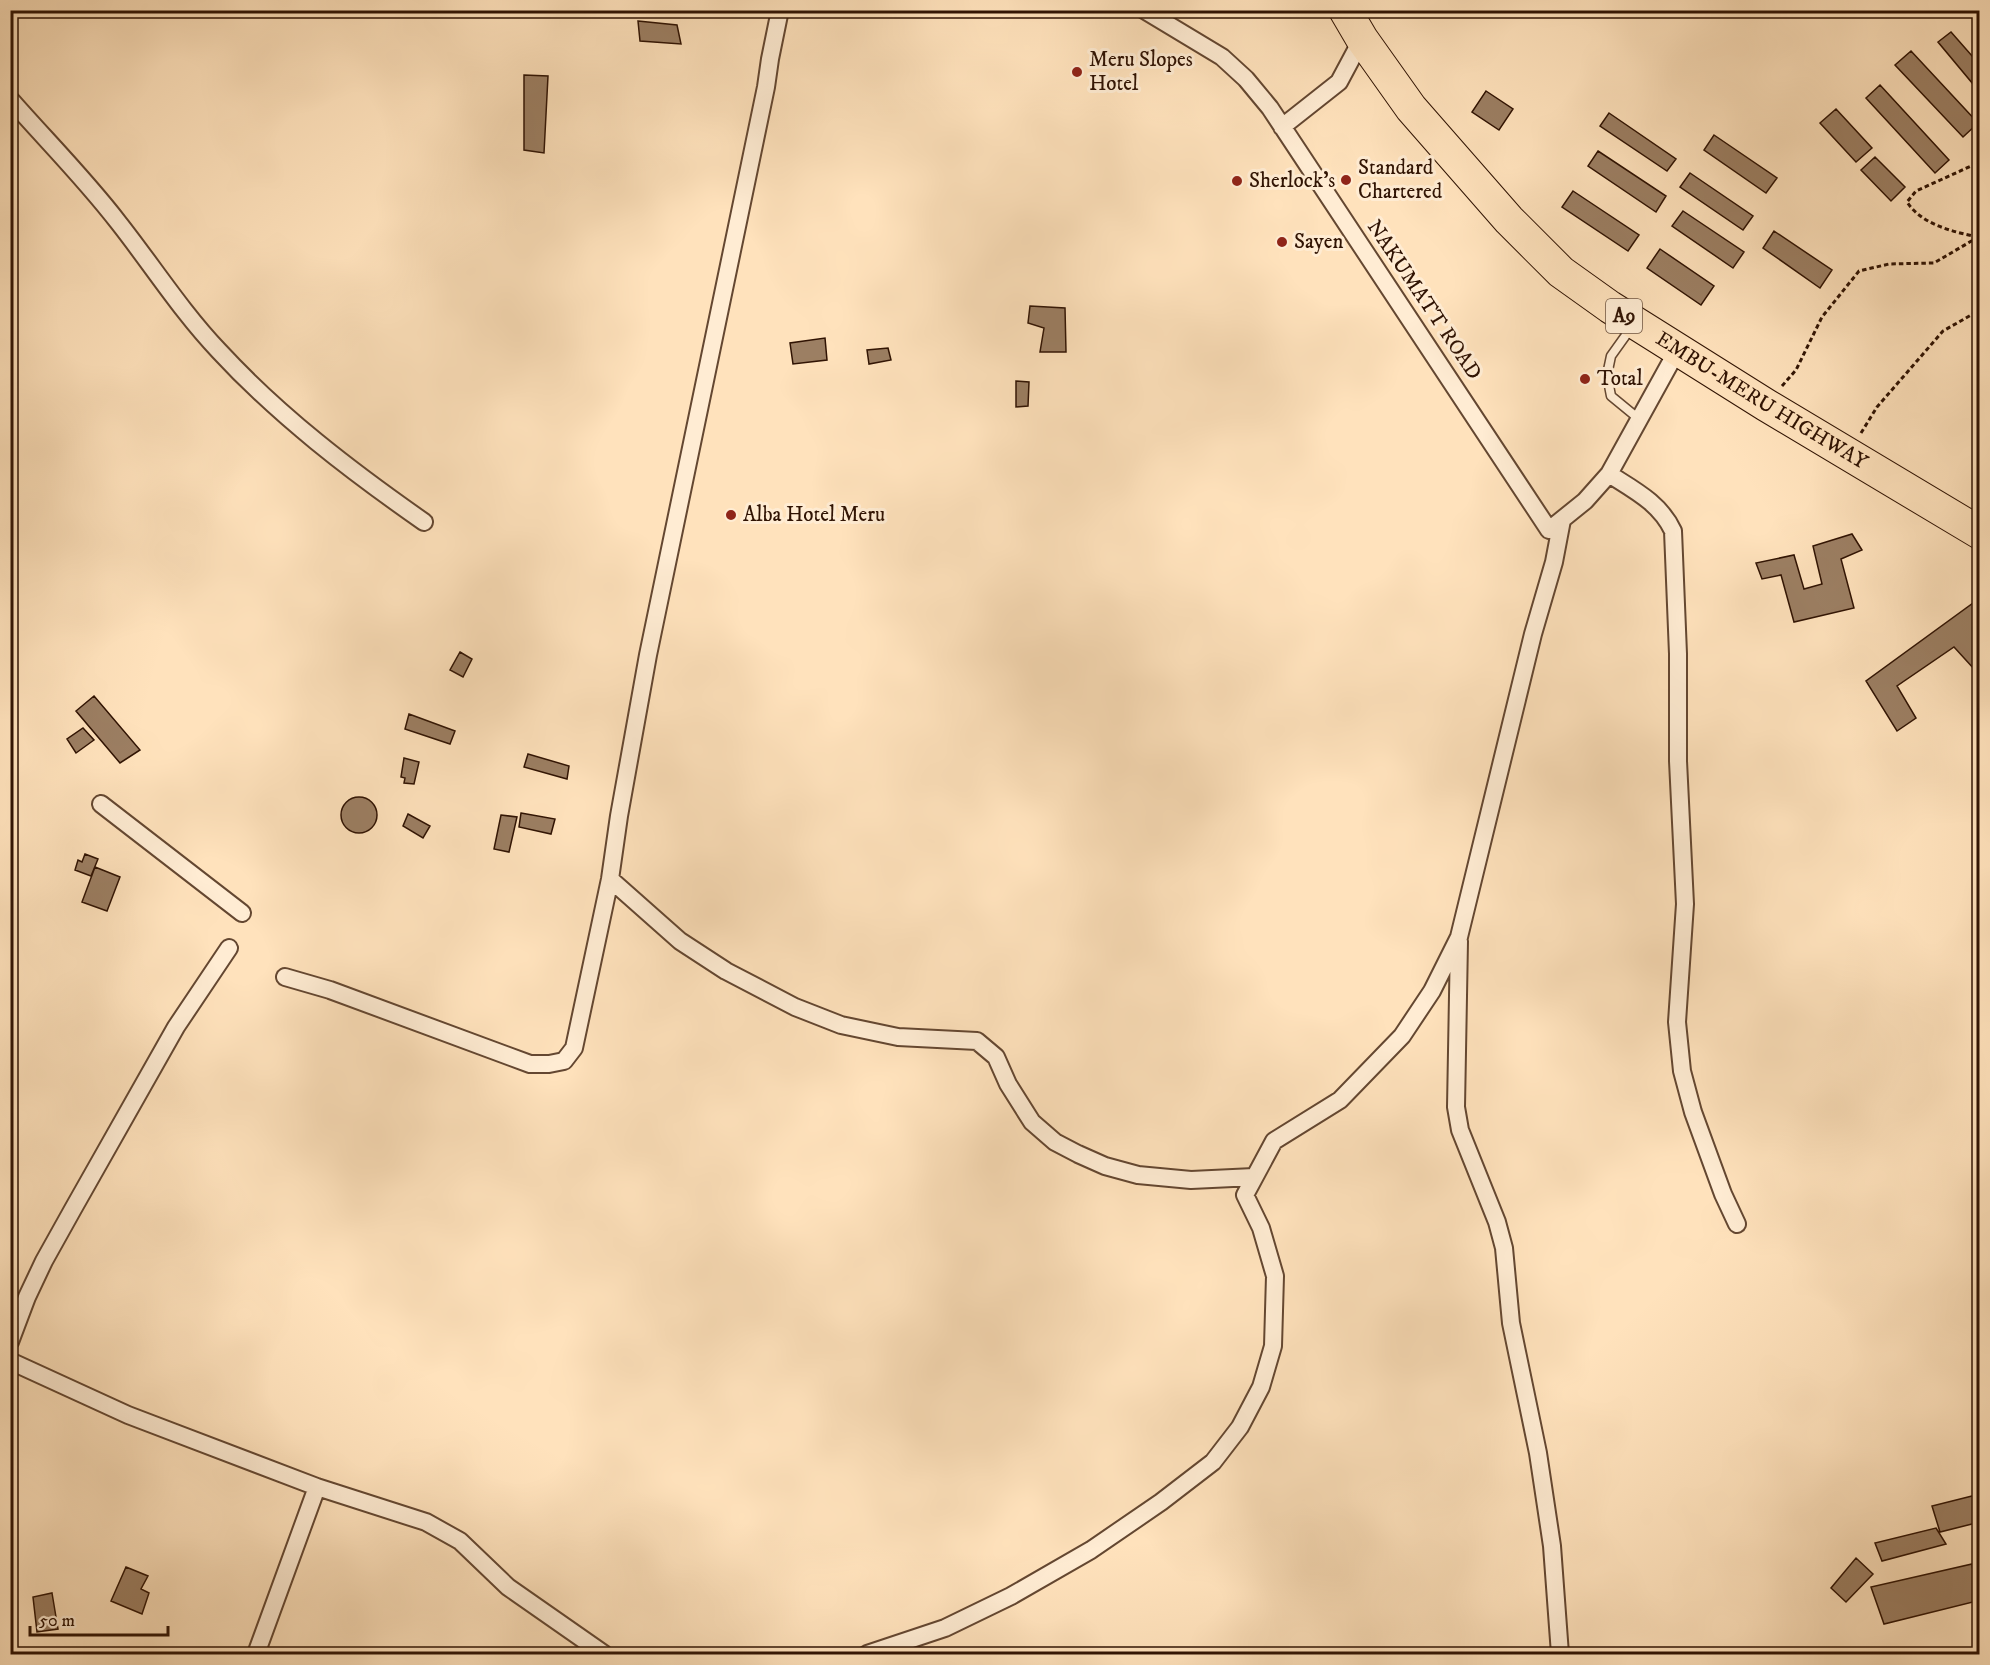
<svg xmlns="http://www.w3.org/2000/svg" width="1990" height="1665" viewBox="0 0 1990 1665" font-family="'IM FELL DW Pica',serif">
  <style>
    .building { fill: #9c7f63; stroke: #301303; stroke-width: 1.5 }
    .lines { fill: none; stroke-linecap: round; stroke-linejoin: round }
    .lane-casing { stroke: #644731; stroke-width: 11 }
    .street-casing { stroke: #644731; stroke-width: 20 }
    .highway-casing { stroke: #301303; stroke-width: 34 }
    .path { stroke: #301303; stroke-width: 3; stroke-dasharray: 4.5 3; stroke-linecap: butt }
    .lane { stroke: #ffecd3; stroke-width: 8 }
    .street { stroke: #ffecd3; stroke-width: 16 }
    .highway { stroke: #ffe2bc; stroke-width: 32 }
    .poi-dot { fill: #8f2418; stroke: #ffecd3; stroke-width: 2 }
    .labels { text-anchor: middle; dominant-baseline: central; stroke-width: 6; stroke-linejoin: round; paint-order: stroke }
    .shield { fill: #ffecd3; stroke: #6e5441; stroke-width: 1.5 }
    .shield-label { font-size: 20px; font-weight: bold; fill: #301303 }
    .poi-label { font-size: 21px; fill: #301303; stroke: #ffecd3; text-anchor: start }
    .street-label { font-size: 21px; fill: #301303; stroke: #ffecd3 }
  </style>
  <rect width="100%" height="100%" fill="#ffe2bc"/>
  <filter id="stains"><feTurbulence type="fractalNoise" baseFrequency=".00333" numOctaves="4"/><feColorMatrix values="0 0 0 0 .2 0 0 0 0 .09 0 0 0 0 .02 0 0 0 .5 -.17"/></filter>
  <radialGradient id="worn" r=".72"><stop offset=".6" stop-color="#630" stop-opacity="0"/><stop offset="1" stop-color="#630" stop-opacity=".3"/></radialGradient>
  <path class="building" d="M638,21L677,25L681,44L640,41Z
    M1951,32L1980,65L1978,90L1938,42Z
    M1911,51L1978,123L1963,137L1895,65Z
    M524,75L548,76L544,153L524,150Z
    M1880,85L1949,160L1935,173L1866,98Z
    M1486,91L1513,109L1499,130L1472,112Z
    M1836,109L1872,148L1856,162L1820,123Z
    M1609,113L1676,159L1667,171L1600,126Z
    M1714,135L1777,178L1766,193L1704,150Z
    M1598,151L1666,196L1656,212L1588,166Z
    M1875,157L1905,187L1891,201L1861,170Z
    M1690,173L1753,216L1743,230L1680,187Z
    M1573,191L1639,235L1628,251L1562,207Z
    M1683,211L1744,252L1733,268L1672,226Z
    M1774,231L1832,270L1820,288L1763,248Z
    M1660,249L1714,286L1701,305L1647,268Z
    M1030,306L1065,308L1066,352H1040L1044,328L1028,323Z
    M825,338L827,360L793,364L790,343Z
    M888,348L891,360L869,364L867,350Z
    M1016,381L1029,382L1028,406L1016,407Z
    M1852,534L1862,550L1841,559L1854,608L1794,622L1781,575L1762,579L1756,563L1794,555L1804,589L1822,584L1813,546Z
    M1980,598V625H1978L1980,628V667L1975,670L1954,647L1897,686L1916,718L1897,731L1866,681Z
    M460,652L472,659L463,677L450,670Z
    M94,696L140,750L120,763L76,711Z
    M409,714L455,731L450,744L405,729Z
    M83,728L94,740L76,753L67,739Z
    M528,754L569,766L567,779L524,767Z
    M404,758L419,762L414,784L404,783L405,778L401,777Z
    M341 815a18 18 0 1 1 36 0a18 18 0 1 1-36 0Z
    M521,813L555,819L551,834L519,827Z
    M408,814L430,826L423,838L403,826Z
    M501,815L517,817L509,852L494,849Z
    M85,854L98,859L91,876L75,870L78,860L82,862Z
    M95,867L120,877L107,911L82,902Z
    M1980,1494V1522L1940,1532L1932,1506Z
    M1936,1528L1946,1544L1882,1561L1875,1543Z
    M1856,1558L1873,1574L1846,1602L1831,1588Z
    M1972,1564L1977,1601L1884,1624L1871,1587Z
    M126,1567L148,1576L141,1589L149,1593L142,1614L111,1601Z
    M52,1593L58,1629L37,1632L33,1597Z"/>
  <g class="lines">
    <defs>
      <path id="lane" d="M1631,328L1611,356L1607,375L1611,396L1639,419"/>
      <path id="street" d="M1144,10L1222,57L1246,79L1270,108L1549,530L1585,501L1609,474L1678,349
        M10,99C46,140 85,179 118,222C152,265 181,311 219,351C279,416 351,471 424,522
        M1282,127L1339,82L1362,39
        M1609,474C1634,490 1660,503 1673,531L1678,654V761L1685,904L1677,1022L1682,1071L1693,1112L1723,1194L1737,1224
        M101,804L242,913
        M610,879L680,941L726,971L795,1007L841,1025L898,1037L977,1041L996,1057L1008,1084L1032,1122L1055,1142L1078,1154L1105,1166L1138,1175L1191,1180L1254,1177
        M1459,941L1456,1107L1460,1130L1497,1222L1504,1248L1511,1323L1538,1453L1552,1546L1560,1654
        M285,977L330,990L530,1064H549L564,1061L574,1048L610,879L619,816L648,655L766,87L770,59L780,10
        M10,1342L27,1297L44,1261L73,1209L176,1027L229,948
        M10,1361L128,1415L317,1487L426,1522L460,1541L508,1587L604,1654
        M256,1654L317,1487
        M867,1654L945,1628L1011,1596L1091,1550L1161,1502L1213,1462L1240,1427L1261,1387L1273,1346L1275,1276L1261,1228L1245,1195L1274,1141L1340,1100L1402,1036L1432,991L1459,937L1533,634L1554,562L1562,520"/>
      <g id="highway">
        <path id="s1" d="M1345,10L1362,39L1411,108L1509,220L1561,272L1610,307L1766,405L1980,533"/>
      </g>
    </defs>
    <use href="#lane" class="lane-casing"/>
    <use href="#street" class="street-casing"/>
    <use href="#highway" class="highway-casing"/>
    <path class="path" d="M1978,237C1953,232 1921,224 1907,202L1916,191L1980,162
      M1782,386L1796,370L1822,317L1859,271L1889,264L1934,263L1980,236
      M1861,433L1877,407L1943,331L1980,310"/>
    <use href="#lane" class="lane"/>
    <use href="#street" class="street"/>
    <use href="#highway" class="highway"/>
  </g>
  <g class="poi-dot">
    <circle cx="1077" cy="72" r="6"/>
    <circle cx="1346" cy="180" r="6"/>
    <circle cx="1237" cy="181" r="6"/>
    <circle cx="1282" cy="242" r="6"/>
    <circle cx="1585" cy="379" r="6"/>
    <circle cx="731" cy="515" r="6"/>
  </g>
  <g class="labels">
    <rect class="shield" x="1606" y="299" width="36" height="34" rx="4.5"/>
    <g class="shield-label">
      <text x="1624" y="316">A9</text>
    </g>
    <g class="poi-label">
      <text x="1089" y="60">Meru Slopes<tspan x="1089" dy="24">Hotel</tspan></text>
      <text x="1358" y="168">Standard<tspan x="1358" dy="24">Chartered</tspan></text>
      <text x="1249" y="181">Sherlock's</text>
      <text x="1294" y="242">Sayen</text>
      <text x="1597" y="379">Total</text>
      <text x="743" y="515">Alba Hotel Meru</text>
    </g>
    <g class="street-label">
      <text transform="translate(1424 300) rotate(56)">NAKUMATT ROAD</text>
      <text stroke="none"><textPath href="#s1" startOffset="579">EMBU-MERU HIGHWAY</textPath></text>
    </g>
  </g>
  <rect width="1990" height="1665" fill="none" stroke="#ffe2bc" stroke-width="36"/>
  <rect x="12" y="12" width="1966" height="1641" fill="none" stroke="#301303" stroke-width="3"/>
  <rect x="18" y="18" width="1954" height="1629" fill="none" stroke="#301303" stroke-width="1.5"/>
  <path d="M30 1626v9h138v-9" fill="none" stroke="#301303" stroke-width="3"/>
  <text x="39" y="1626" font-size="18" fill="#301303" stroke="#ffecd3" stroke-width="4.5" paint-order="stroke">50 m</text>
  <rect width="100%" height="100%" filter="url(#stains)"/>
  <rect width="100%" height="100%" fill="url(#worn)"/>
</svg>
